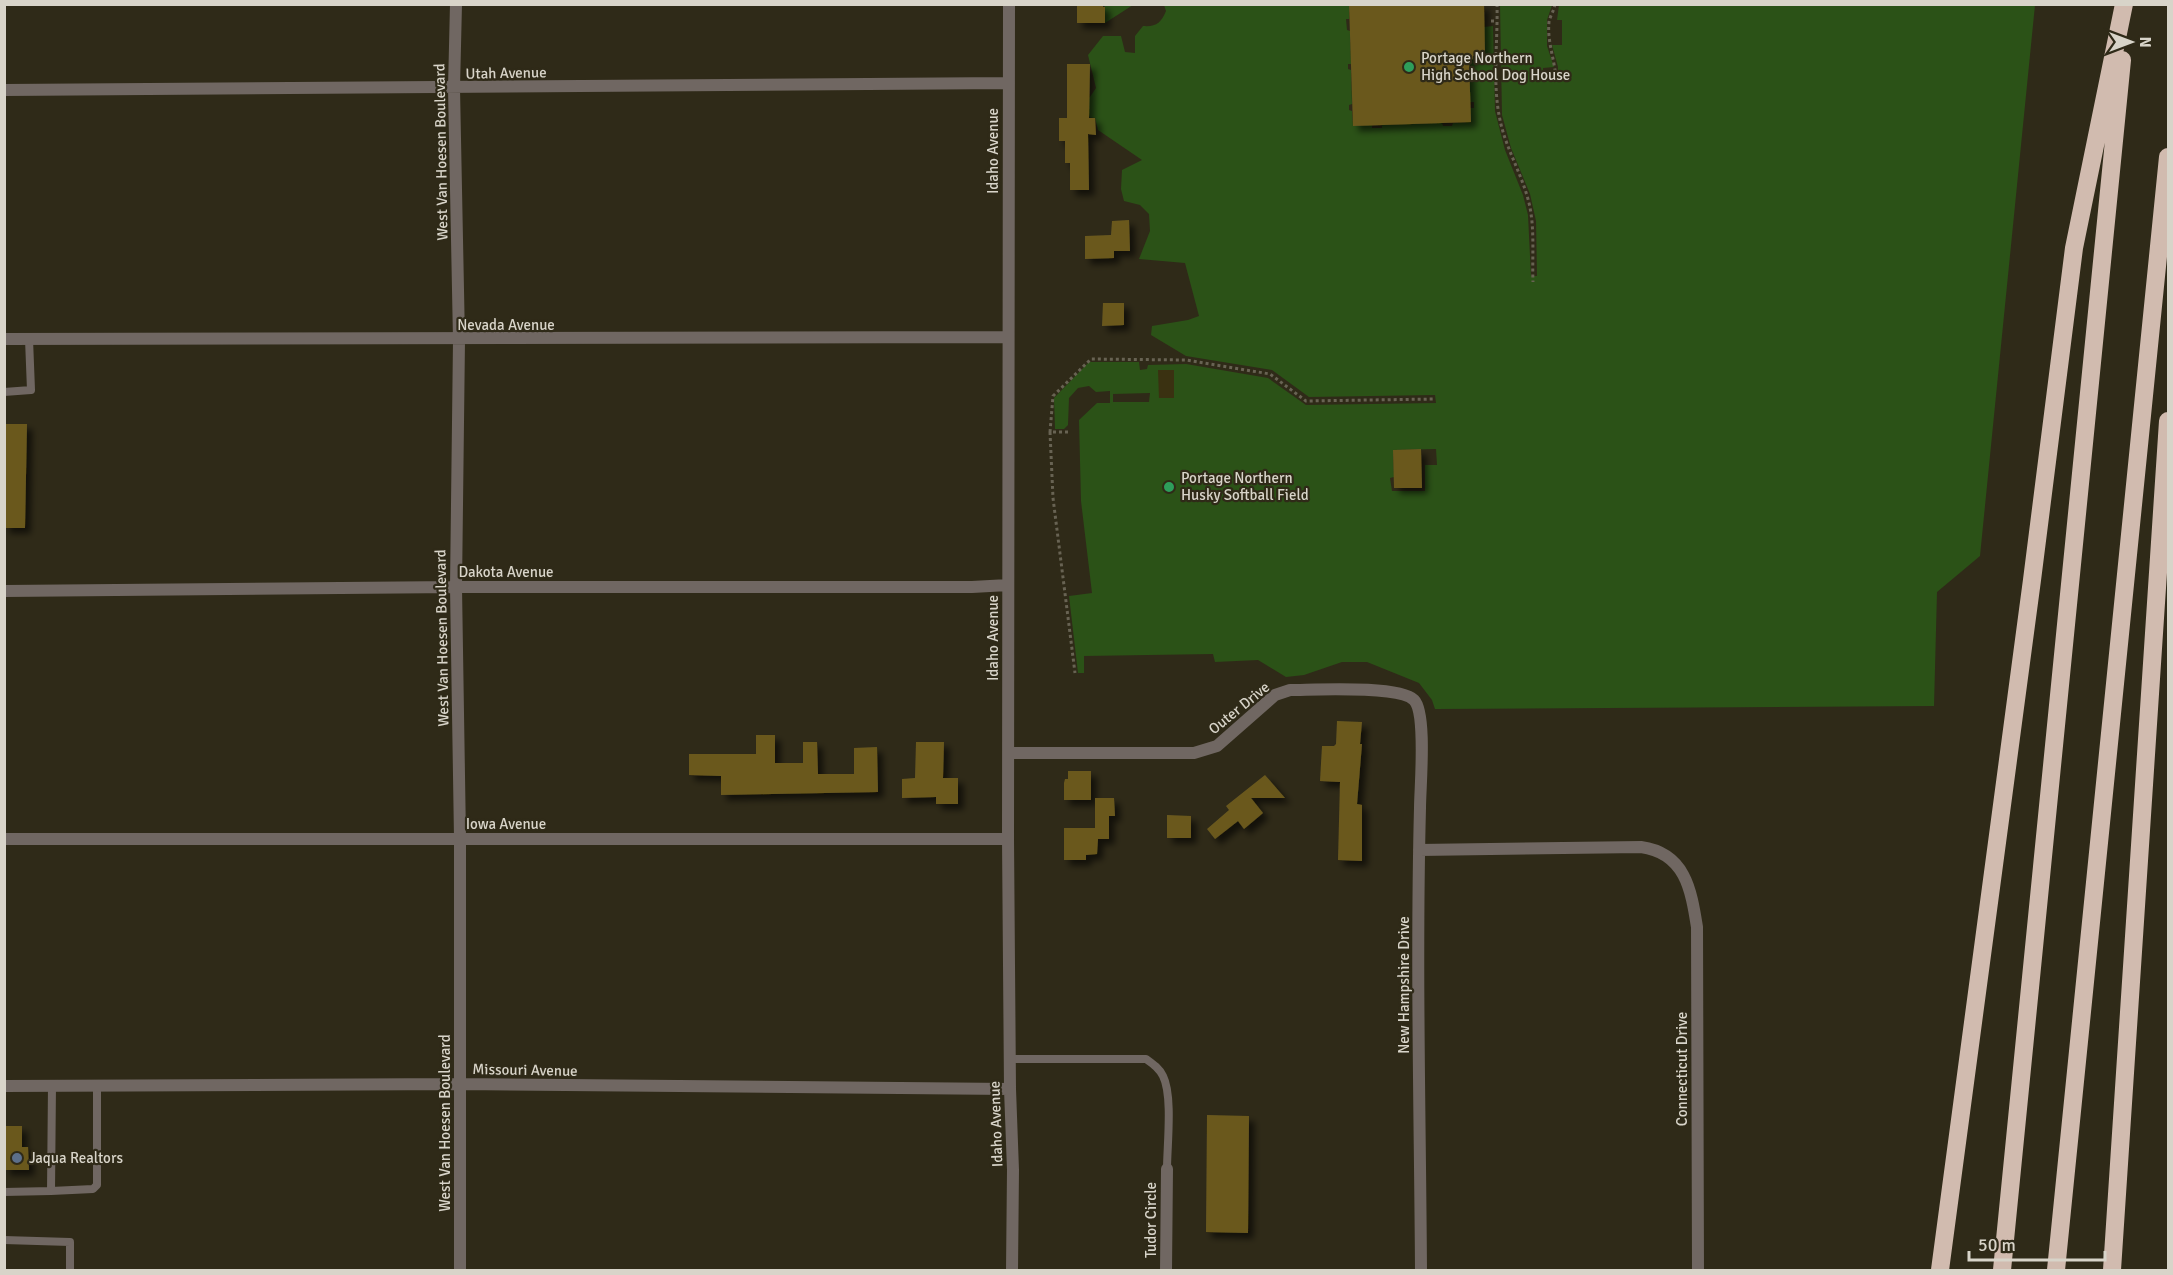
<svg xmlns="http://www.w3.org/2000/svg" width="2173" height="1275" viewBox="0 0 2173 1275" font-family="Signika,sans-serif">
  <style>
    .green { fill: #2b5217; fill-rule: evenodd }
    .sand { fill: #3a3111 }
    .building { fill: #6a591f; filter: url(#shadow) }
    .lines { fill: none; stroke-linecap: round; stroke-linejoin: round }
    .path { stroke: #686353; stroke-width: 3; stroke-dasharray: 3 3; stroke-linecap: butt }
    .lane { stroke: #706762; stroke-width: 8 }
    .street { stroke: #706762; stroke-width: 12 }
    .highway { stroke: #d1bbaf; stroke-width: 18 }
    .leisure-dot { fill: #2e9e5b; stroke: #2f2a18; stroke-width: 2 }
    .service-dot { fill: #5c6f8a; stroke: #2f2a18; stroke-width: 2 }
    .labels { text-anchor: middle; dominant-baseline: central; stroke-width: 4.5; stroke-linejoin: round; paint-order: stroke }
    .poi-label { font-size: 15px; fill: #d8d4c9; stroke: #2f2a18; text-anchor: start }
    .street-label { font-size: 15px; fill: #d8d4c9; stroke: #2f2a18 }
  </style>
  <defs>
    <filter id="shadow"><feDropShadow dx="5.5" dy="5.5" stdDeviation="3" flood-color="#0009"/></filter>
  </defs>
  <rect width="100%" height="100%" fill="#2f2a18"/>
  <path class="green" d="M1103,5V4L1133,5L1105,23V7Z
    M1164,5H1349V19H1346L1347,30L1350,31L1351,64H1348V69L1351,70L1352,104L1349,105V110L1352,111L1353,126L1372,125V128H1382V125L1442,123L1443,126H1452L1453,123L1471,122L1470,108H1474V102H1470L1469,60L1473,59V56L1485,55L1484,27L1493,26L1495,111L1505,150L1523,195L1528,215L1531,276H1537L1536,221L1530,194L1511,148L1502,115L1500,5H1552L1547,20V46L1554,67L1543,68L1544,80L1558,79V67L1552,45H1562V20H1557L1559,5H2035L1980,556L1937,592L1934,706L1435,709L1432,700L1419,683L1367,662H1342L1304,675L1286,677L1258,660L1215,662L1213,654L1084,656V673H1078L1069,596L1092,593L1081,501L1079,420L1097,403H1110V391L1096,392L1089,386L1078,388L1069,398L1068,425L1064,429H1055L1054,398L1089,362H1139L1140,370L1147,369L1148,365L1186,364L1268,378L1306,405L1436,403L1435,395L1309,397L1272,370L1186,356L1151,335L1152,326L1188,320L1199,316L1185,263L1139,259L1150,231L1149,214L1140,205L1124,201L1121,189L1122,170L1142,160L1098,130L1095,118L1077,116L1096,88L1088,55L1103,36H1121L1125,52L1135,53V36L1143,26C1156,27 1161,23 1166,11ZM1150,393L1149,402H1113V394ZM1436,449L1437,465H1425V491H1392L1390,478L1394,477L1393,450Z"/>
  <path class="sand" d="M1158,370H1174V398H1159Z"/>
  <path class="building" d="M1077,4H1103V7H1105V23H1077Z
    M1349,4H1484L1485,56H1473V59L1469,60L1471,122L1353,126Z
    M1067,64H1090L1089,118H1095L1096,135L1088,134L1089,190H1070V163H1065V141H1059V118H1067Z
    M1129,220L1130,251H1114V258L1085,259V236L1111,235L1112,221Z
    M1103,303H1124V325L1102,326Z
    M4,424H27L25,528H4Z
    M1421,449L1422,488H1394L1393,450Z
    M1337,721L1362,722L1360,744H1362L1357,804L1362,805V861L1338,860L1340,782L1320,781L1322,746H1334L1336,744Z
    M756,735H775V763H803V742H817L818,774H854V748L877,747L878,792L721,795V776L689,775V754H756Z
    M916,742H944L943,778H958V804H936V797L902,798V779L915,778Z
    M1068,771H1091V800H1064V783L1065,779H1068Z
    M1265,775L1285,798H1251L1263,813L1244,829L1238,821L1215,839L1207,829L1229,810L1226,806Z
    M1095,798H1114L1115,816H1109V839H1098L1097,854L1086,855V860H1064V828H1095Z
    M1167,815L1191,816V838H1167Z
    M1207,1115L1249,1116L1248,1233L1206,1232Z
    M4,1126H22V1147H28L29,1170H4Z"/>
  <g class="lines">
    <path class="path" d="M1497,4C1498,42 1492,83 1500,120C1506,149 1522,174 1529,203C1535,228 1532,256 1533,282
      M1555,4C1554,11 1550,16 1549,22C1547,42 1555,60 1556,80
      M1491,21H1497
      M1050,432L1053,396L1091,359L1186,360L1270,374L1306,401L1435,399
      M1068,432H1050L1053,498L1075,673"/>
    <path class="lane" d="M4,392L31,390L29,339
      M1010,1059H1146C1153,1064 1159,1068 1163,1076C1173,1096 1167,1146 1167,1169
      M51,1191L93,1189L97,1185V1085
      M4,1192L51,1191L52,1085
      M4,1240L70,1242V1270"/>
    <path class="street" d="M456,4L454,88L459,340L456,587L460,838V1270
      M1009,4L1008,839L1010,1089L1013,1170L1012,1270
      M4,90L1009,83
      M4,339L1007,337
      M4,591L456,587H972L1008,585
      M1009,753H1194L1217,746L1275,695L1290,690C1314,690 1399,685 1414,700C1427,713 1420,788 1420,808C1416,962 1420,1116 1421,1270
      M4,839H1008
      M1419,850L1641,847C1685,853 1691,889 1697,927L1698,1270
      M4,1086L460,1084L1010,1089
      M1166,1270L1167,1169"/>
    <path class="highway" d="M1940,1270L2032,580L2074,248L2124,4
      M2002,1270L2122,60
      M2056,1270L2168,157
      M2112,1270L2168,421"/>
  </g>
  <g class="leisure-dot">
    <circle cx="1409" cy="67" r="6"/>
    <circle cx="1169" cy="487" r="6"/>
  </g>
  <circle class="service-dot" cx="17" cy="1158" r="6"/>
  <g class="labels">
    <g class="poi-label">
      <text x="1421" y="58">Portage Northern<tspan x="1421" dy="17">High School Dog House</tspan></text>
      <text x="1181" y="478">Portage Northern<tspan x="1181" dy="17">Husky Softball Field</tspan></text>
      <text x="29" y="1158">Jaqua Realtors</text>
    </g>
    <g class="street-label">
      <text transform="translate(506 73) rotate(-1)">Utah Avenue</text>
      <text transform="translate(993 151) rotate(-90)">Idaho Avenue</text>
      <text transform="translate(441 152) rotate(-91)">West Van Hoesen Boulevard</text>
      <text x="506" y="325">Nevada Avenue</text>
      <text x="506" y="572">Dakota Avenue</text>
      <text transform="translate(442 638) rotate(-91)">West Van Hoesen Boulevard</text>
      <text transform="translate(993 638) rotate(-90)">Idaho Avenue</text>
      <text transform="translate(1239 708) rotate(-39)">Outer Drive</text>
      <text x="506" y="824">Iowa Avenue</text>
      <text transform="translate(1404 985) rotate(-90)">New Hampshire Drive</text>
      <text transform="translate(1682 1069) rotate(-90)">Connecticut Drive</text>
      <text transform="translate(525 1070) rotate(1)">Missouri Avenue</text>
      <text transform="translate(445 1123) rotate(-90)">West Van Hoesen Boulevard</text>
      <text transform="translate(996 1124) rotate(-92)">Idaho Avenue</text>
      <text transform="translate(1151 1220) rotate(-90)">Tudor Circle</text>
    </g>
  </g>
  <rect width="2173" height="1275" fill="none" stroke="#d8d4c9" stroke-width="12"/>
  <g transform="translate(2131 42) rotate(90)" stroke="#2f2a18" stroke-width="4.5" paint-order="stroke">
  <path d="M0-4.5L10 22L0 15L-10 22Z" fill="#d8d4c9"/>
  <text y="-9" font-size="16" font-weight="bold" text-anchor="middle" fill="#d8d4c9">N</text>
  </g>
  <path d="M1969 1251v9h136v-9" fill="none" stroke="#d8d4c9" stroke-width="3"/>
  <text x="1978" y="1251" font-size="18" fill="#d8d4c9" stroke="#2f2a18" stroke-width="4.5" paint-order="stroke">50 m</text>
</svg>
